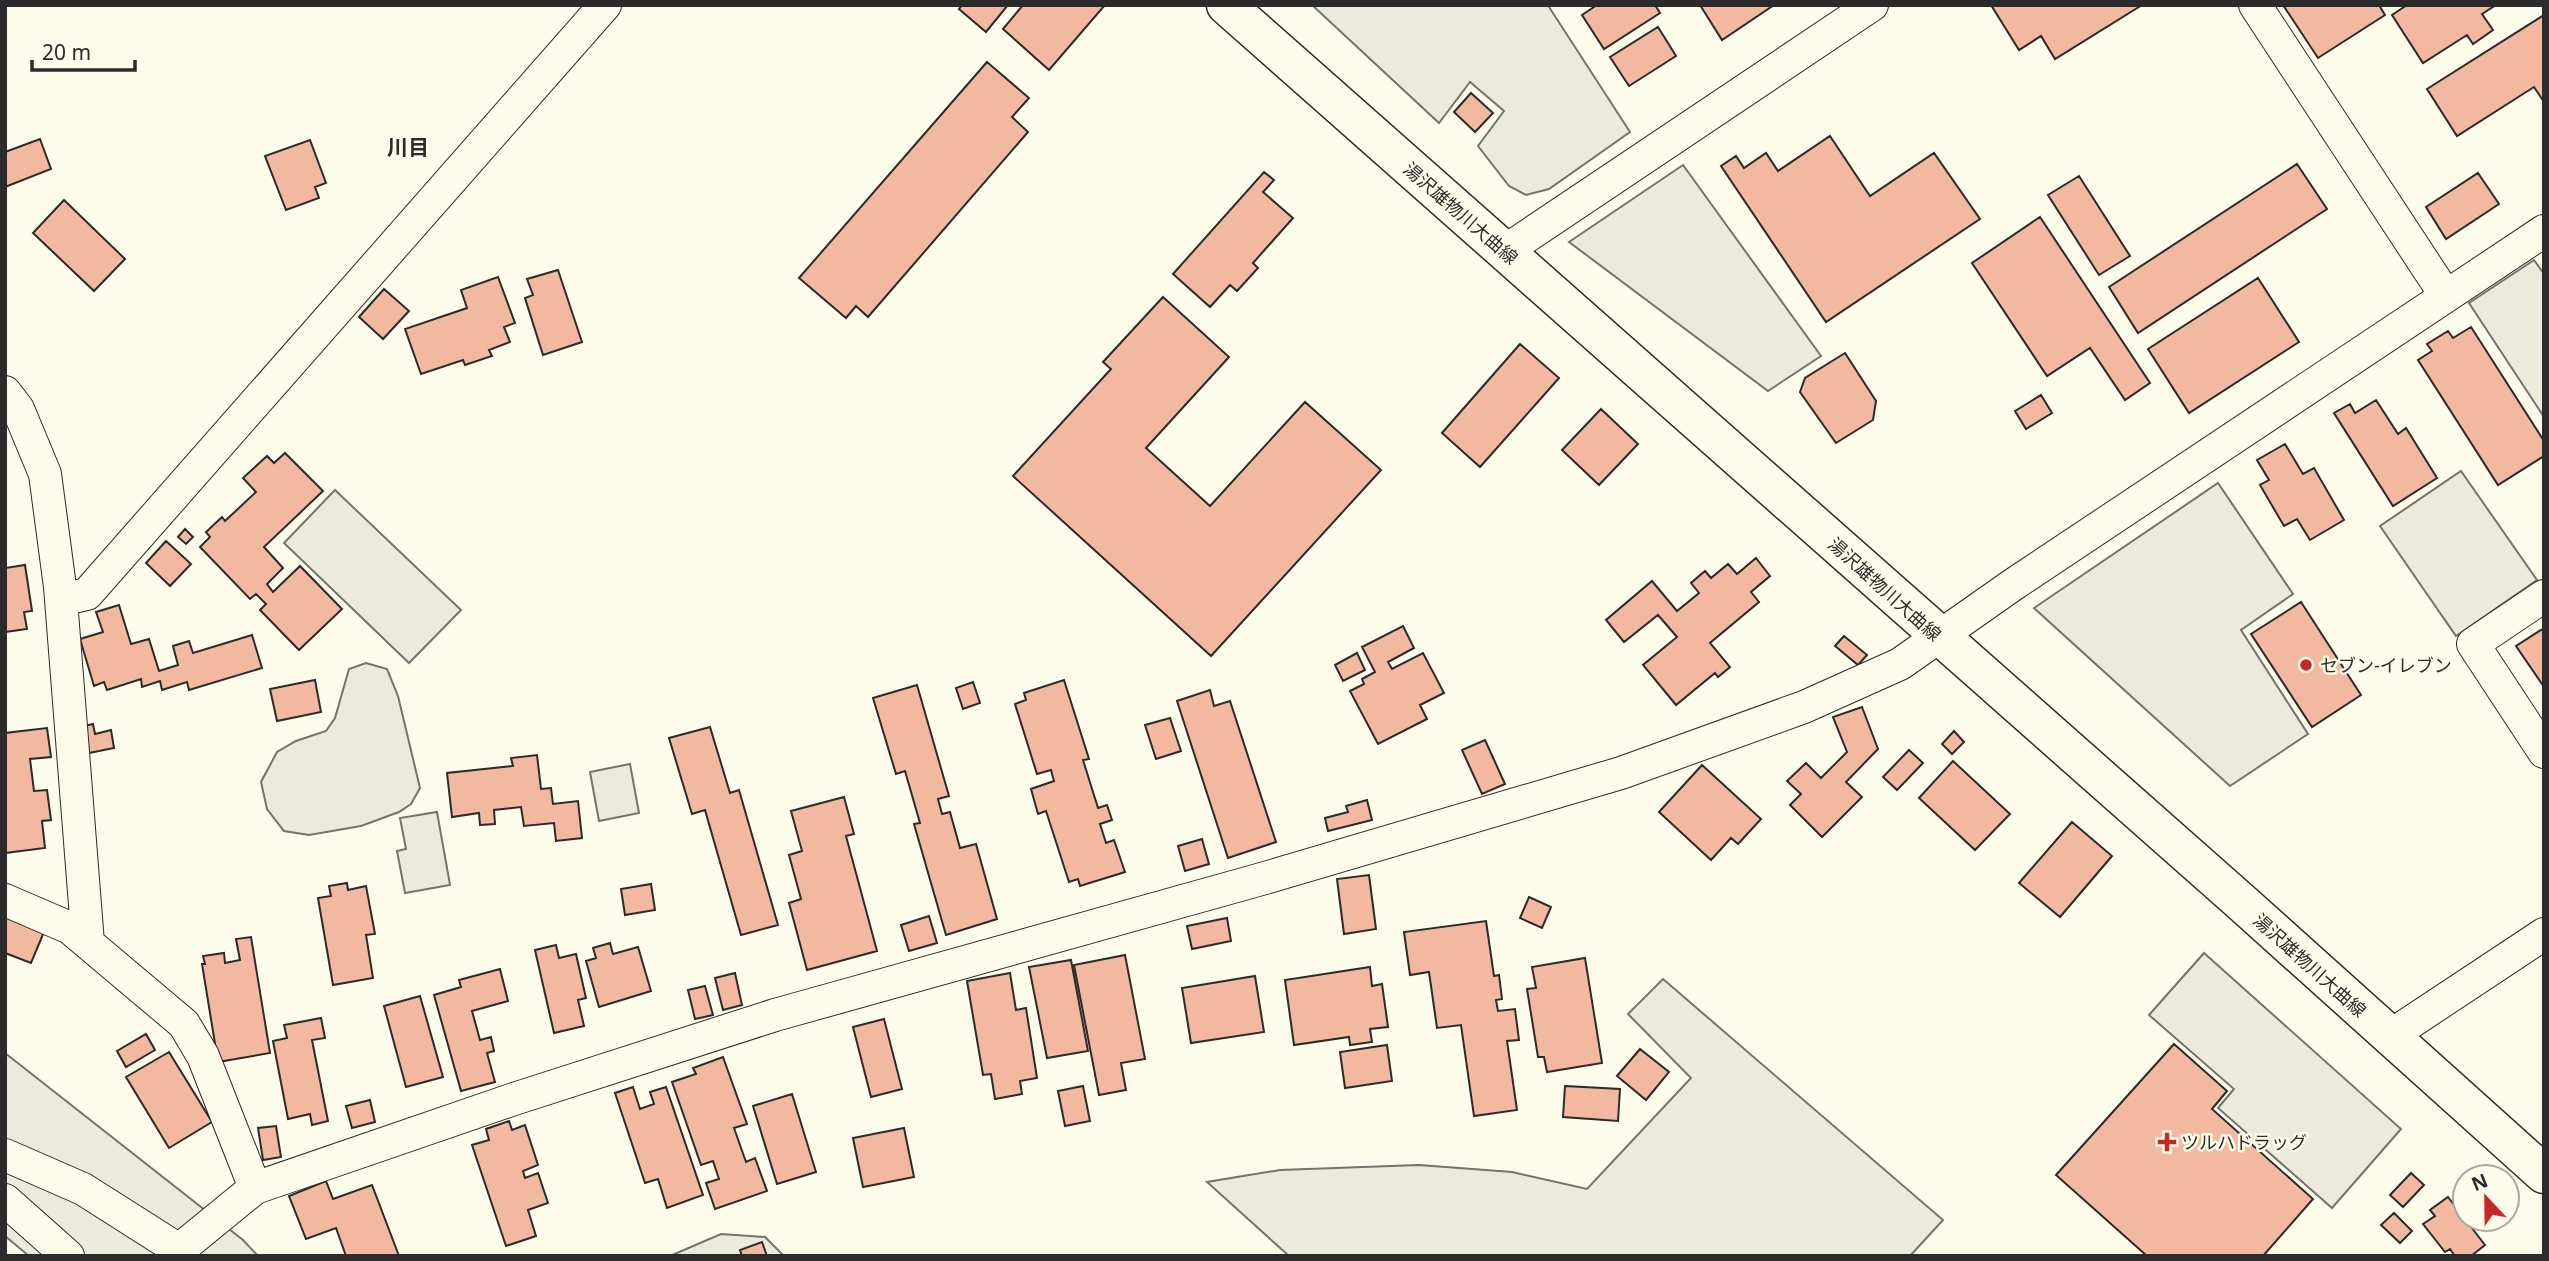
<svg xmlns="http://www.w3.org/2000/svg" width="2549" height="1261" viewBox="0 0 2549 1261" font-family="'Noto Sans','Noto Sans JP',sans-serif">
  <style>
    .green { fill: #ecebdb; stroke: #74746e; stroke-width: 2 }
    .parking { fill: #eceadb; stroke: #74746e; stroke-width: 2 }
    .building { fill: #f2b8a0; stroke: #2b2b2b; stroke-width: 2 }
    .lines { fill: none; stroke-linecap: round; stroke-linejoin: round }
    .street-casing { stroke: #2b2b2b; stroke-width: 34 }
    .primary-casing { stroke: #2b2b2b; stroke-width: 41 }
    .street { stroke: #fdfbea; stroke-width: 32 }
    .primary { stroke: #fdfbea; stroke-width: 38 }
    .poi-dot { fill: #c62828; stroke: #fdfbea; stroke-width: 2.5 }
    .labels { text-anchor: middle; dominant-baseline: central; stroke-width: 5; stroke-linejoin: round; paint-order: stroke }
    .street-label { font-size: 18px; fill: #2b2b2b; stroke: #fdfbea }
    .poi-label { font-size: 18px; fill: #2b2b2b; stroke: #fdfbea; text-anchor: start }
    .quarter-label { font-size: 21px; font-weight: bold; fill: #2b2b2b; stroke: #fdfbea }
  </style>
  <rect width="100%" height="100%" fill="#fdfbea"/>
  <path class="green" d="M1312,5H1551L1549,7L1630,132L1549,189L1526,195L1509,186L1478,146L1504,111L1470,82L1439,123Z
    M1683,165L1821,356L1768,391L1569,242Z
    M2534,260L2544,274V417L2469,303Z
    M2461,471L2537,580L2456,636L2380,526Z
    M335,490L461,610L409,663L284,543Z
    M366,663L387,669L398,696L420,788L411,804L399,812L361,826L309,835L284,831L267,809L261,782L277,752L296,741L326,731L335,718L349,669Z
    M630,764L639,813L599,821L590,772Z
    M437,812L450,885L405,893L397,851L406,849L400,818Z
    M1663,979L1943,1220L1910,1256H1289L1207,1182L1280,1170L1419,1165L1512,1172L1587,1189L1691,1078L1628,1014Z
    M5,1053L243,1240L258,1256H29L5,1236Z
    M721,1234L765,1237L784,1256H670Z"/>
  <path class="parking" d="M2218,483L2293,594L2241,630L2308,734L2230,786L2034,608Z
    M2204,953L2401,1129L2332,1208L2218,1108L2234,1089L2149,1015Z"/>
  <path class="building" d="M962,5H1008L986,32L959,9Z
    M1023,5H1105L1049,70L1003,29Z
    M1597,5H1655L1660,13L1604,49L1582,15Z
    M1700,5H1774L1722,40Z
    M1991,5H2142L2055,59L2041,36L2019,50Z
    M2283,5H2379L2385,15L2318,58Z
    M2407,5H2496L2482,14L2493,30L2473,44L2467,35L2423,63L2392,15Z
    M2544,15V102L2534,87L2457,136L2427,89Z
    M1658,27L1676,56L1629,86L1610,57Z
    M987,62L1029,98L1012,117L1028,132L868,317L856,306L846,318L799,278Z
    M1471,93L1493,113L1475,132L1454,112Z
    M1830,136L1870,196L1934,153L1980,219L1826,322L1721,166L1736,156L1744,168L1766,153L1778,171Z
    M40,139L51,169L5,187V152Z
    M310,140L326,183L315,187L319,198L286,210L265,156Z
    M2297,164L2327,209L2138,333L2109,287Z
    M1264,172L1274,180L1263,192L1293,218L1253,263L1258,268L1237,291L1230,285L1210,307L1173,274Z
    M2478,173L2499,204L2446,239L2426,207Z
    M2079,176L2130,256L2099,275L2048,195Z
    M64,200L125,259L94,291L33,233Z
    M2040,217L2150,383L2125,400L2090,348L2047,376L1972,263Z
    M558,270L582,342L543,355L525,298L533,295L527,279Z
    M498,277L515,323L504,327L510,342L489,350L492,356L465,365L463,360L421,374L405,329L467,308L461,290Z
    M2258,278L2299,342L2189,413L2148,349Z
    M384,289L409,311L383,339L359,317Z
    M1163,297L1229,357L1146,448L1210,506L1305,402L1381,470L1211,656L1013,476L1111,369L1103,362Z
    M2471,327L2544,441V456L2498,485L2418,360L2432,351L2427,344L2448,331L2453,338Z
    M1520,344L1559,378L1480,467L1442,433Z
    M1845,353L1876,401L1873,420L1836,443L1800,392L1805,378Z
    M2041,395L2052,413L2026,429L2015,411Z
    M2376,400L2398,434L2406,428L2437,478L2393,506L2334,413L2350,404L2355,413Z
    M1601,409L1638,444L1599,485L1562,450Z
    M2285,444L2303,474L2314,468L2344,520L2310,540L2297,519L2284,526L2260,485L2269,480L2257,460Z
    M285,453L323,491L264,547L283,568L267,584L273,592L300,566L342,609L299,650L260,610L266,604L256,594L250,599L200,547L210,537L206,532L222,517L225,521L256,492L243,478L267,456L274,463Z
    M185,529L193,537L186,544L178,537Z
    M166,541L191,564L170,586L146,563Z
    M1756,558L1770,576L1751,592L1759,602L1710,643L1730,667L1718,677L1715,673L1676,705L1643,665L1677,637L1658,615L1624,642L1606,620L1652,581L1677,611L1699,593L1691,583L1705,571L1711,578L1728,564L1737,574Z
    M25,565L32,611L24,612L27,629L5,632V568Z
    M2301,602L2361,695L2312,727L2251,634Z
    M119,605L131,644L149,639L159,671L178,665L173,646L189,641L193,653L252,635L262,668L189,690L187,682L162,690L160,681L142,687L141,679L107,690L104,682L94,686L80,639L103,632L96,612Z
    M1403,626L1414,648L1388,662L1392,669L1423,653L1444,693L1420,705L1427,719L1378,744L1350,691L1364,684L1362,679L1375,672L1362,647Z
    M2544,628V683L2542,684L2516,646Z
    M1844,636L1867,655L1858,665L1835,646Z
    M1357,653L1365,670L1343,681L1335,665Z
    M315,680L321,712L277,721L270,689Z
    M1064,680L1089,759L1083,760L1098,808L1107,805L1112,820L1100,824L1106,843L1114,840L1125,872L1080,886L1078,879L1069,882L1046,811L1038,814L1031,789L1054,781L1051,770L1037,774L1015,704L1026,700L1024,693Z
    M973,682L980,703L963,709L956,688Z
    M917,685L949,796L938,799L942,814L950,812L960,848L976,844L997,919L946,935L914,824L920,823L905,771L896,774L873,698Z
    M1210,690L1214,706L1230,701L1276,842L1228,858L1177,701Z
    M1862,707L1878,749L1846,782L1862,797L1822,837L1790,805L1801,794L1787,781L1806,763L1821,778L1847,752L1833,717Z
    M1170,718L1181,751L1156,759L1145,725Z
    M93,724L95,734L111,730L114,748L89,753L84,726Z
    M710,727L730,793L739,790L778,925L741,935L705,810L692,814L669,738Z
    M47,728L51,757L30,759L34,791L47,790L51,820L42,821L45,848L5,853V733Z
    M1954,731L1964,742L1952,754L1942,744Z
    M1485,740L1505,784L1482,794L1462,750Z
    M1909,750L1923,763L1897,790L1883,777Z
    M537,755L541,789L551,788L553,804L578,801L582,838L556,841L554,823L524,826L521,807L494,810L495,824L480,825L479,813L452,817L447,773L513,766L511,758Z
    M1953,761L2010,814L1975,850L1919,798Z
    M1702,765L1761,819L1738,844L1731,838L1711,860L1659,812Z
    M844,797L854,834L846,836L877,951L807,970L789,903L801,899L789,855L802,851L791,811Z
    M1367,800L1372,820L1328,831L1325,818L1348,812L1346,806Z
    M2072,822L2112,856L2060,917L2019,883Z
    M1202,839L1209,864L1185,871L1178,846Z
    M1369,875L1376,929L1344,934L1337,879Z
    M347,883L348,890L366,886L375,934L366,935L373,978L333,985L318,898L331,896L329,886Z
    M651,884L655,910L625,915L621,889Z
    M1529,897L1551,907L1542,928L1520,918Z
    M929,916L937,943L909,951L901,925Z
    M5,917L44,932L31,963L5,953Z
    M1227,918L1231,941L1192,949L1187,926Z
    M1486,921L1494,976L1499,975L1502,999L1496,1000L1498,1011L1515,1009L1519,1040L1507,1041L1517,1110L1474,1116L1461,1025L1437,1028L1429,972L1410,975L1404,932Z
    M251,937L270,1053L218,1062L202,964H205L203,956L224,953L225,963L240,960L236,939Z
    M610,943L613,954L638,947L651,991L599,1007L586,961L596,958L593,948Z
    M556,945L559,958L576,954L586,998L578,1000L584,1026L554,1033L535,950Z
    M1125,955L1145,1059L1121,1063L1126,1090L1099,1095L1074,965Z
    M1585,958L1602,1063L1547,1072L1544,1057H1538L1527,989L1536,988L1532,967Z
    M1071,960L1088,1051L1047,1058L1029,967Z
    M1370,967L1372,986L1382,984L1388,1027L1370,1029L1372,1042L1350,1045L1349,1037L1294,1045L1285,980Z
    M500,969L508,1001L472,1011L480,1040L491,1037L494,1051L487,1053L495,1082L461,1091L434,995L461,987L459,980Z
    M735,973L742,1005L723,1010L715,978Z
    M1010,973L1016,1010L1026,1008L1037,1078L1020,1081L1022,1094L995,1099L991,1074L983,1075L967,981Z
    M1255,976L1264,1032L1191,1043L1182,988Z
    M705,986L713,1015L695,1019L688,990Z
    M420,996L443,1077L406,1087L384,1006Z
    M321,1018L325,1038L312,1040L328,1121L312,1125L310,1114L288,1119L273,1041L287,1038L284,1025Z
    M884,1019L902,1089L871,1097L853,1027Z
    M146,1034L155,1050L126,1067L117,1051Z
    M2174,1044L2227,1091L2212,1109L2313,1199L2263,1256H2147L2056,1175Z
    M1387,1045L1392,1081L1345,1088L1340,1052Z
    M1640,1049L1669,1072L1646,1100L1617,1076Z
    M169,1052L212,1122L169,1148L126,1077Z
    M723,1057L747,1124L734,1128L746,1162L755,1158L767,1191L715,1209L706,1183L719,1179L713,1161L701,1165L672,1082L696,1074L693,1068Z
    M1083,1086L1090,1121L1065,1126L1058,1091Z
    M1565,1086L1620,1089L1618,1121L1563,1117Z
    M633,1087L640,1109L654,1104L650,1092L666,1087L703,1195L667,1208L658,1179L645,1183L615,1093Z
    M792,1094L816,1172L777,1184L753,1106Z
    M370,1100L375,1122L352,1128L346,1106Z
    M509,1121L512,1130L525,1125L538,1165L523,1171L525,1178L538,1173L548,1203L528,1210L536,1236L506,1246L472,1145L489,1140L486,1129Z
    M276,1126L281,1157L263,1160L258,1128Z
    M904,1128L914,1177L863,1187L853,1138Z
    M2411,1173L2424,1185L2403,1207L2390,1195Z
    M326,1181L333,1199L372,1185L399,1256H346L336,1228L306,1239L289,1196Z
    M2448,1197L2485,1245L2471,1256H2455L2450,1249L2445,1252L2423,1224L2435,1216L2430,1210Z
    M2394,1213L2412,1231L2400,1243L2381,1225Z
    M762,1242L767,1256H742L740,1250Z"/>
  <g class="lines">
    <defs>
      <path id="street" d="M2255,5L2446,296
        M1505,251L1872,5
        M5,392L18,409L45,474L60,587L88,943
        M2544,596L2473,644L2544,752
        M61,600L87,594L605,5
        M5,900L70,928L184,1024L203,1056L255,1188
        M2390,1036L2544,934
        M5,1155L83,1189L179,1250L255,1188L514,1099L775,1015L1265,878L1621,773L1804,707L1900,664L2014,584L2544,231
        M5,1200L68,1256"/>
      <path id="primary" d="M1226,5L2240,901L2544,1174"/>
    </defs>
    <use href="#street" class="street-casing"/>
    <use href="#primary" class="primary-casing"/>
    <use href="#street" class="street"/>
    <use href="#primary" class="primary"/>
  </g>
  <g class="poi-dot">
    <circle cx="2306" cy="665" r="7"/>
    <path d="M2163.5 1131.5h7v7h7v7h-7v7h-7v-7h-7v-7h7z"/>
  </g>
  <g class="labels">
    <g class="street-label">
      <text transform="translate(1461 213) rotate(41)">湯沢雄物川大曲線</text>
      <text transform="translate(1885 589) rotate(42)">湯沢雄物川大曲線</text>
      <text transform="translate(2310 965) rotate(42)">湯沢雄物川大曲線</text>
    </g>
    <g class="poi-label">
      <text x="2320" y="665">セブン-イレブン</text>
      <text x="2181" y="1142">ツルハドラッグ</text>
    </g>
    <g class="quarter-label">
      <text x="408" y="147">川目</text>
    </g>
  </g>
  <rect width="2549" height="1261" fill="none" stroke="#2b2b2b" stroke-width="14"/>
  <g transform="translate(2486 1198) rotate(338)"><circle r="33" fill="#fdfbea" stroke="#a9a89e" stroke-width="2"/>
  <path d="M0-5L12 26L0 18L-12 26Z" fill="#c62828"/>
  <text y="-10" font-size="19" font-weight="bold" text-anchor="middle" fill="#2b2b2b">N</text>
  </g>
  <path d="M32 60v10h103v-10" fill="none" stroke="#2b2b2b" stroke-width="3.5"/>
  <text x="42" y="60" font-size="21" fill="#2b2b2b" stroke="#fdfbea" stroke-width="5" paint-order="stroke">20 m</text>
</svg>
